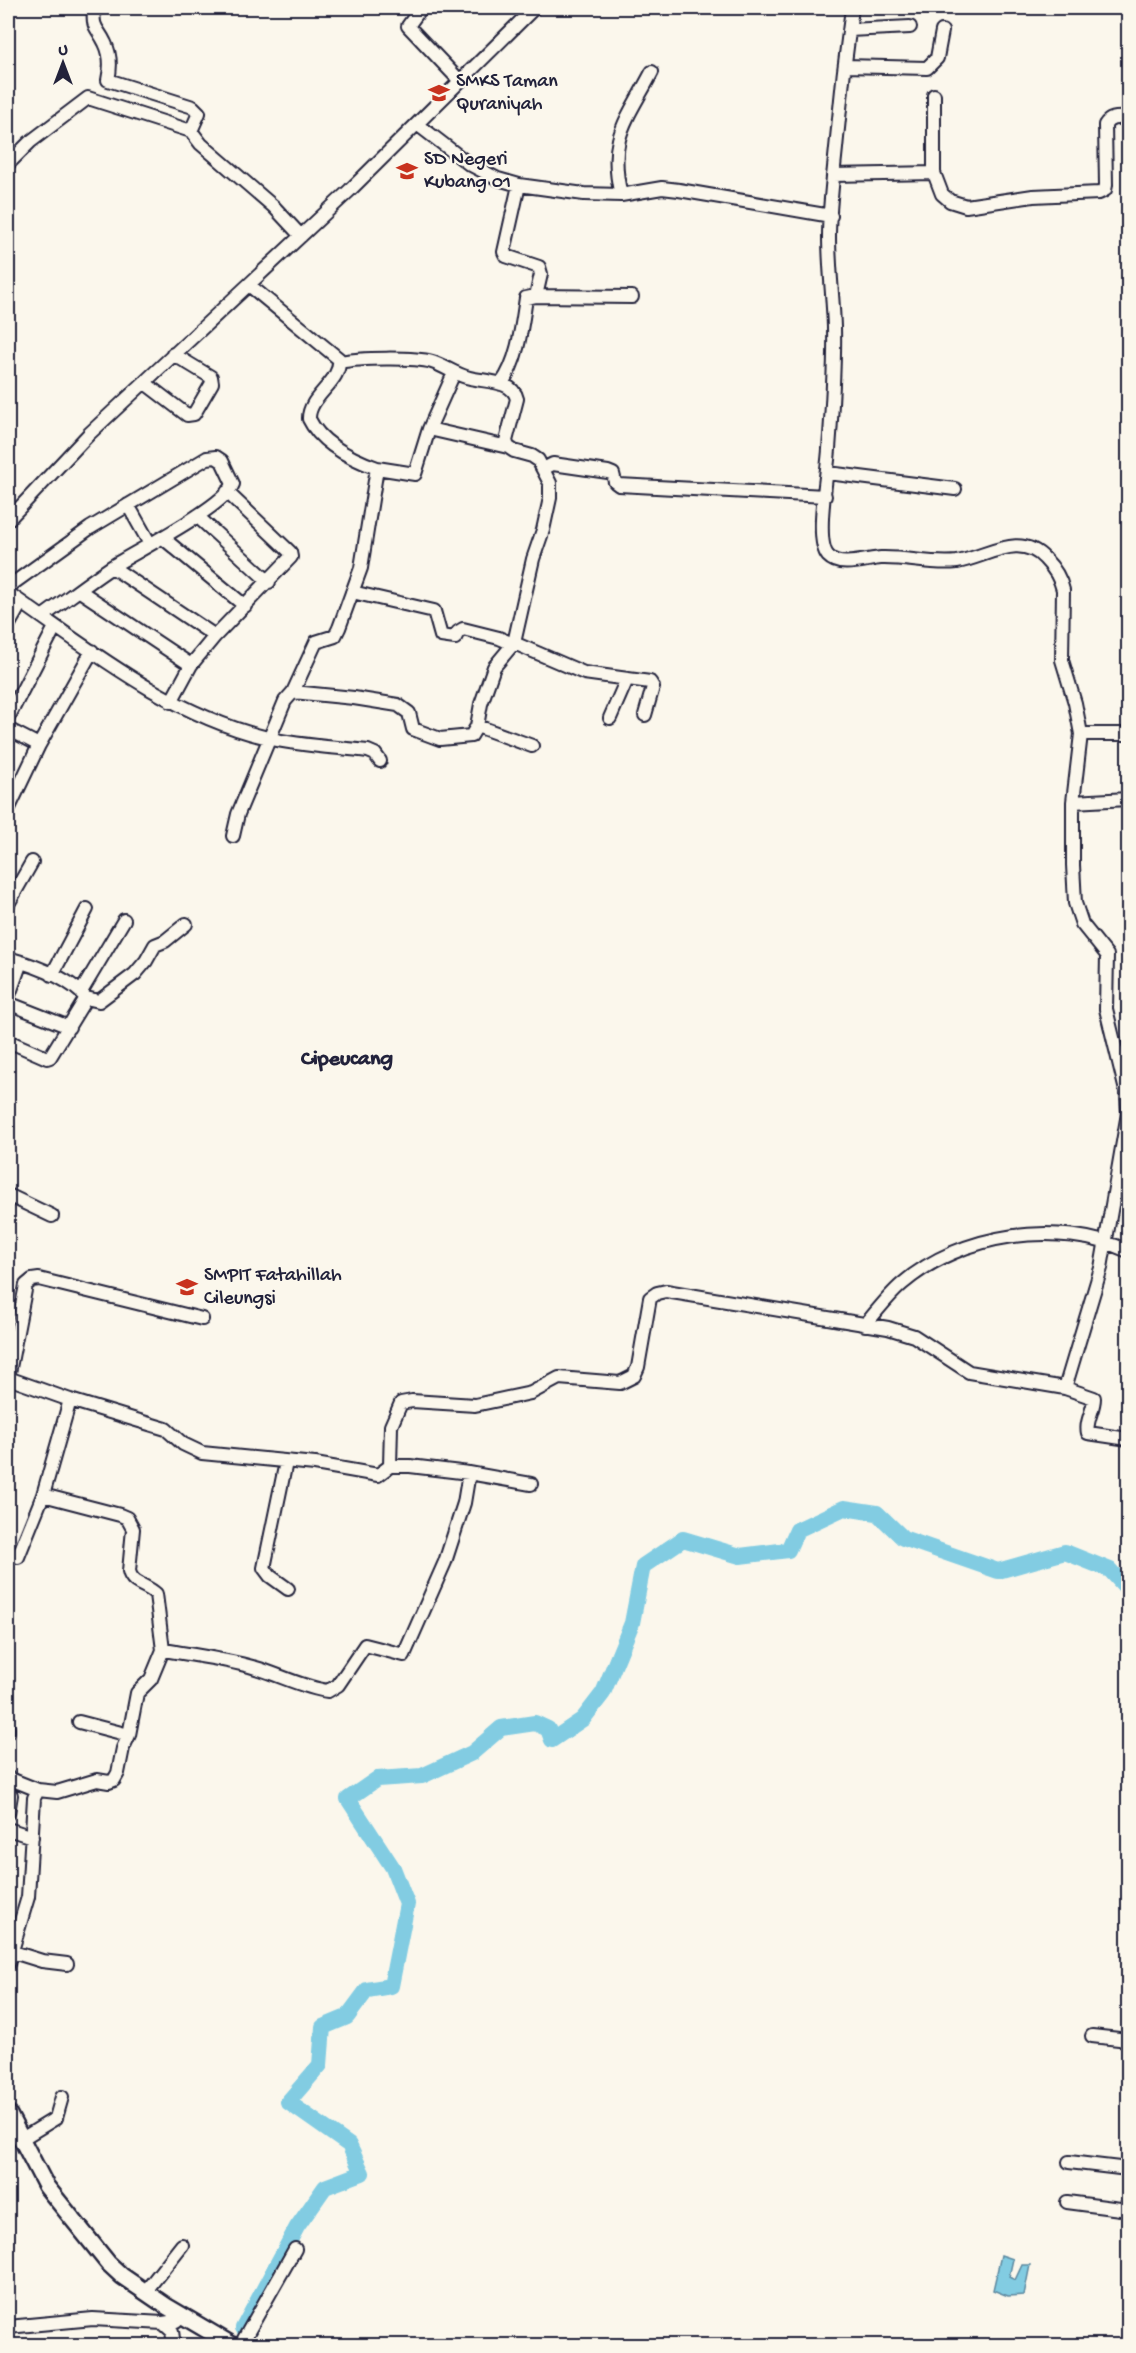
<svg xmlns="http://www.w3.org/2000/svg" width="1136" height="2353" viewBox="0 0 1136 2353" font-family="'Gochi Hand',sans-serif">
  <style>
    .water { fill: #82cce2; stroke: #5c889f; stroke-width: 1.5 }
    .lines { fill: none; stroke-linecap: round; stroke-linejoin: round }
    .river { stroke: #82cce2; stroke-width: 16 }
    .minor-casing { stroke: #22223b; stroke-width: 16 }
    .major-casing { stroke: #22223b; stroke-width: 20 }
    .minor { stroke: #fbf7ec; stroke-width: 12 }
    .major { stroke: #fbf7ec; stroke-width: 15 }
    .labels { text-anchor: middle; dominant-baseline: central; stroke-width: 4.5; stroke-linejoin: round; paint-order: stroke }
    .poi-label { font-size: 20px; fill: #22223b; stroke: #fbf7ec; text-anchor: start }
    .quarter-label { font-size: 22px; font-weight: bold; fill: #22223b; stroke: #fbf7ec }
  </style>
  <rect width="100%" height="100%" fill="#fbf7ec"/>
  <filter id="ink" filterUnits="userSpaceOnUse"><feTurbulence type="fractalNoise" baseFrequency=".0167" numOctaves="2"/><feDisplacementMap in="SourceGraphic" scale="12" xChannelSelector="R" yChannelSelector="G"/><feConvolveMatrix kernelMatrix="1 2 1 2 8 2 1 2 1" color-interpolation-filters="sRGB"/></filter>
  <g filter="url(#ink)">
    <path class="water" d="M1001,2255L1013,2259L1009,2277L1015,2280L1022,2265H1030L1024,2295L1008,2296L993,2290Z"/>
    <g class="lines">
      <path class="river" d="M243,2328L297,2227L325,2187L362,2173L349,2145L288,2102L320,2065L323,2027L347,2017L367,1990L391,1986L407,1904L393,1868L348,1799L377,1779L422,1776L472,1753L501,1728L535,1723L548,1729L552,1740L583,1719L603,1693L632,1623L643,1566L683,1539L740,1556L788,1550L797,1530L844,1508L877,1513L903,1538L998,1571L1065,1552L1110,1570L1128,1590"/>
      <defs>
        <path id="minor" d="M94,8C92,30 97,26 105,43C111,55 111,67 108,80L193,107L199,113L191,131
          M421,8L408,26L460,81
          M852,8C846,51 841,94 837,138C834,171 829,204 829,237C829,267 833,297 834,327C835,368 832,409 829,449C828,472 814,540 828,556C840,569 866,559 881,558C906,557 932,565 957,562C987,557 1020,531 1045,559C1054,568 1060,577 1063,590L1062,660L1075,703L1081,734L1073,802V865L1075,903L1082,924L1107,955L1106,1009L1127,1095L1128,1113L1101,1268L1065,1388
          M849,30L910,27
          M845,66L927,68L937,58L942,31
          M934,95V173
          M417,124L469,164L498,179L519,185L584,194L621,195L662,188L679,190L831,216
          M8,164L30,142L88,98L191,131L201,144L274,207L301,236
          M833,175L934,173L942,194L950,201L966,206L1033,196L1099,193L1105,190L1106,185L1105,125C1110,116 1119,118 1128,118
          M519,185L504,252L506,256L539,267L541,274L536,296L632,297
          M621,195C607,138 627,120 652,72
          M249,285L339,359C342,382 308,396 309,419C321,444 352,459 377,468L361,568L339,628L335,636L316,642L293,692
          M340,362C359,358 414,357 432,362C445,366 456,375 470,378C486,382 513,380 517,399L506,441L508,447L514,451L532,456L538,460L550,483V498L543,530L533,559L514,643L494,667L481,704L477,726
          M145,383L187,415L194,414L212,383L211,377L173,354
          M501,384C518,362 522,325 526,298L536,296
          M429,429L508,447
          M377,468L415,474L429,429L454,373
          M543,469L553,464L608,472L613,474L615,482L619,485L825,496
          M828,473L955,489
          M128,505L150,544
          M197,516L269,582
          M8,520L89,434L350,190L534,8
          M163,538L245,606
          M112,567L215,636
          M8,587L90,528L207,458L216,457L222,461L233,484C225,506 137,551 113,566C89,582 66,600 42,617
          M80,591L191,665
          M352,592L434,611L441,636L455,638L458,632L463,629L499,638L513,644
          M8,593C89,649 170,715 268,738C300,746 335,747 368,751L375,754L380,761
          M8,626L21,603
          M514,643L584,673L650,682L653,687L645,715
          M171,702L191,665L215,636L291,557L290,552L227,492
          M8,718L55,627
          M610,718L627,679
          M8,729L39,745
          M1081,734H1128
          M1073,802L1128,799
          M8,810L39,745L92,651
          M233,836L238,814L285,701L293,692L354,698L398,705L409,713L413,729L440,739L471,736L477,726L532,746
          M8,904L32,862
          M8,958C33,965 69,977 86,998L99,1001L135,974L146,961L155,945L165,941L186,924
          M52,975L87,909
          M81,992L124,920
          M8,998L21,962
          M8,1003L69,1027
          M8,1041L47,1058L50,1057L86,998
          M8,1195L52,1216
          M865,1325C877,1311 888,1296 902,1284C961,1233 1059,1219 1128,1251
          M8,1378L70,1400L166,1429L183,1444L202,1453L315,1464L378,1475L390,1466H410L469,1473L531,1484
          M8,1378L26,1285L32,1280L39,1279L202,1319
          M286,1462L264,1568L270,1576L288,1589
          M390,1466L391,1426L401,1403L412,1401L475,1405L531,1393L559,1378L620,1383L634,1376L638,1367L650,1298L657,1293L666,1291L888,1328L914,1336L969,1372L1065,1388L1094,1398C1094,1410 1085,1422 1088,1433L1128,1439
          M18,1557L43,1495
          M163,1650C194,1655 226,1659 256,1668C280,1675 304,1688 328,1691L338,1685L365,1645L404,1655L445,1562L464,1503L469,1473
          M79,1722L129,1735
          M8,1728V1732
          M8,1778L38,1790L57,1792L97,1780L109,1782L114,1780L118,1773L123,1748L129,1735L137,1693L151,1679L163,1650L156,1594C146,1584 132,1585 129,1571L133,1529L127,1518L120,1515L43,1495L70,1400
          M8,1813L11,1795
          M8,1829L32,1837
          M13,1952L42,1961L67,1964
          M8,1964L28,1897L34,1798L38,1790
          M1092,2036L1128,2040
          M20,2140L56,2118L62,2097
          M1069,2162L1128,2169
          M1067,2202L1128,2210
          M145,2292L182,2245
          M163,2323L172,2331L174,2346
          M8,2327L93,2319L163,2323L176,2321L182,2315
          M240,2346L295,2249"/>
        <path id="major" d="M8,2113L46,2186L108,2263L122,2276L166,2306L234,2346"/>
      </defs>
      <use href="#minor" class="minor-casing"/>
      <use href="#major" class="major-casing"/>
      <use href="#minor" class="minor"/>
      <use href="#major" class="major"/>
    </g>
  </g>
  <defs>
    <symbol id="school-bare" viewBox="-9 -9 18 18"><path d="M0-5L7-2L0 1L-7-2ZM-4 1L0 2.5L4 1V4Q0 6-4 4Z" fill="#c8321e" stroke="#fbf7ec" stroke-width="2.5" paint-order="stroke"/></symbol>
  </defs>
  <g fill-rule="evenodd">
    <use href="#school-bare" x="424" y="78" width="30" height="30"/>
    <use href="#school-bare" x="392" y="156" width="30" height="30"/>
    <use href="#school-bare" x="172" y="1272" width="30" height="30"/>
  </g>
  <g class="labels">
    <g class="poi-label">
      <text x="456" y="82">SMKS Taman<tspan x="456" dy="23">Quraniyah</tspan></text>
      <text x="424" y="160">SD Negeri<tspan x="424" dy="23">Kubang 01</tspan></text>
      <text x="204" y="1276">SMPIT Fatahillah<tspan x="204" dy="23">Cileungsi</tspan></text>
    </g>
    <g class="quarter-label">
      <text x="347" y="1060">Cipeucang</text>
    </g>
  </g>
  <rect width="1136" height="2353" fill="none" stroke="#fbf7ec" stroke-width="30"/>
  <rect x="15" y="15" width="1106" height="2323" fill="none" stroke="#22223b" stroke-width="2" filter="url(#ink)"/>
  <g transform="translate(63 63)" stroke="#fbf7ec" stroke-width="4.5" paint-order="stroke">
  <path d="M0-4.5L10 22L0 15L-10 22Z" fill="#22223b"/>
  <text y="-9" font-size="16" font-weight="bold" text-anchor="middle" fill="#22223b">U</text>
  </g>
</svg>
